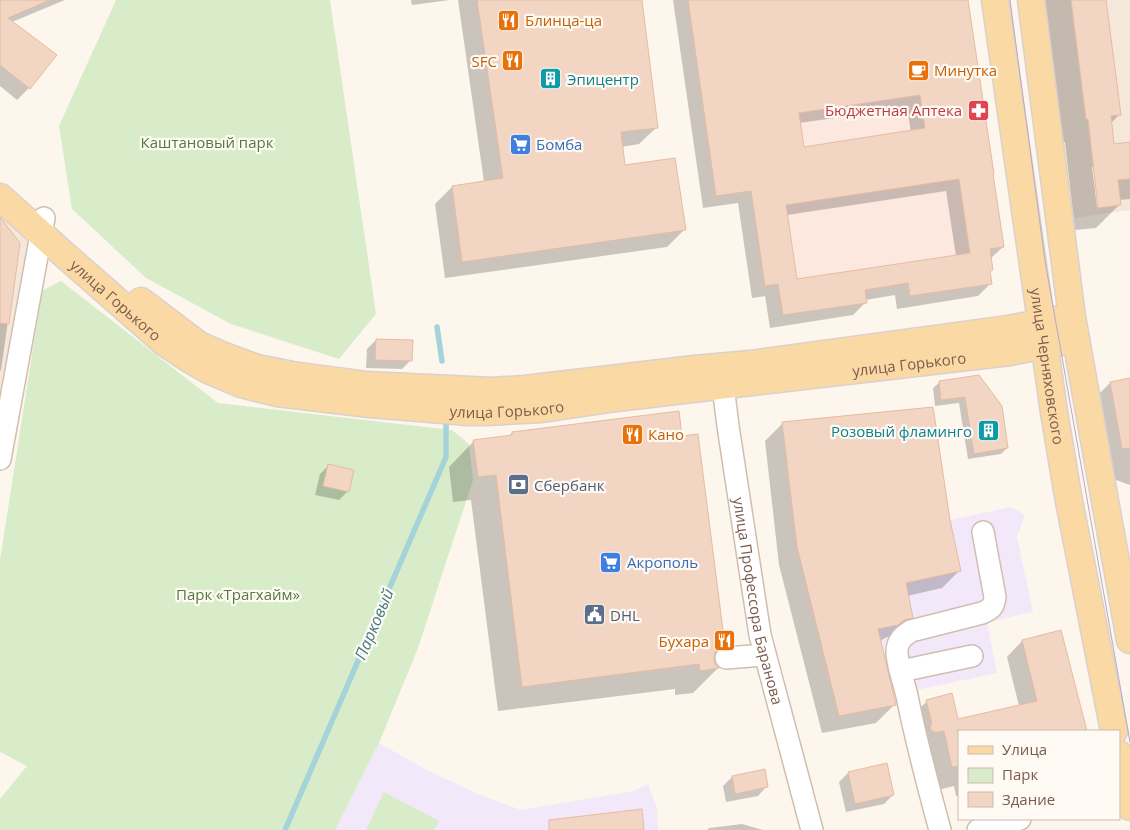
<svg xmlns="http://www.w3.org/2000/svg" width="1130" height="830" viewBox="0 0 1130 830" font-family="'Open Sans',sans-serif">
  <style>
    .residential { fill: #f5e8da }
    .commercial { fill: #fde8e0 }
    .education { fill: #f3e8fa }
    .green { fill: #d8ecc9 }
    .shadow { fill: #0003; fill-rule: evenodd }
    .lines { fill: none; stroke-linecap: round; stroke-linejoin: round }
    .stream { stroke: #a5d3da; stroke-width: 5.5 }
    .building { fill: #f3d5c3; stroke: #e6bba3; fill-rule: evenodd }
    .minor-casing { stroke: #d1beb0; stroke-width: 24 }
    .major-casing { stroke: #dad1cd; stroke-width: 29 }
    .minor { stroke: #fff; stroke-width: 21 }
    .major { stroke: #fbd9a5; stroke-width: 26 }
    .tram { stroke: #b9a8c9; stroke-width: 1 }
    .labels { text-anchor: middle; dominant-baseline: central; stroke-width: 4.5; stroke-linejoin: round; paint-order: stroke }
    .food-label { font-size: 15px; fill: #c56008; stroke: #fffaf3; text-anchor: start }
    .culture-label { font-size: 15px; fill: #0d838f; stroke: #fffaf3; text-anchor: start }
    .health-label { font-size: 15px; fill: #be3a42; stroke: #fffaf3; text-anchor: end }
    .park-label { font-size: 15px; fill: #537a41; stroke: #fffaf3 }
    .shop-label { font-size: 15px; fill: #366cbe; stroke: #fffaf3; text-anchor: start }
    .street-label { font-size: 15px; fill: #7a5c4d; stroke: #fffaf3 }
    .service-label { font-size: 15px; fill: #4e5e75; stroke: #fffaf3; text-anchor: start }
    .water-label { font-size: 16px; font-style: italic; fill: #437c86; stroke: #fffaf3 }
  </style>
  <rect width="100%" height="100%" fill="#fdf6ec"/>
  <path class="residential" d="M1044,0H1130V210L1074,218Z
    M0,212L37,244L0,399Z"/>
  <path class="commercial" d="M725,0H968L994,174H993L1004,247L990,250L993,270L781,302L778,284L765,286L755,225L760,224L758,209L754,210Z"/>
  <path class="education" d="M928,408L935,415L950,520L1011,507L1025,515L1017,537L1033,612L987,622L997,673L893,695L896,705L839,716L797,547L782,422Z
    M379,743L429,771L480,795L521,810L634,791L648,784L657,808L658,830H335Z"/>
  <path class="green" d="M116,0H330L376,314L339,359L231,324L146,278L72,209L59,126Z
    M61,281L218,403L452,430L469,444L473,480L418,648L379,743L335,830H0V799L27,766L0,752V560L42,291Z
    M384,792L439,821L434,830H366Z"/>
  <path class="shadow" d="M0,0H65L12,22L55,55L29,88L17,100L0,86Z
    M411,0H450L412,5Z
    M458,0H640L657,127L639,144L621,147L624,167L684,230L667,247L445,278L435,204L452,187L484,182Z
    M673,0H967L1003,247L990,259L992,270L989,273L991,283L978,296L897,309L895,295L865,300L866,302L853,315L770,328L765,296L752,298L738,203L703,208ZM907,108L911,132L803,148L799,123ZM946,191L956,256L796,280L787,215Z
    M1045,0H1105L1120,114L1110,124L1113,146L1130,143V199L1119,200V205L1096,228L1075,230L1065,142H1063ZM1092,167H1095L1099,207H1097Z
    M0,219L19,244L1,370L0,371Z
    M376,340L411,360L402,369L366,368L367,349Z
    M978,376L1007,448L1001,454L968,459L959,403L935,406L933,388L940,382Z
    M1130,379V485L1102,475L1093,400L1110,383Z
    M783,423L949,521L960,570L942,588L907,596L912,617L894,635L885,638L880,641L894,705L876,723L822,733L779,565L765,441Z
    M512,433L681,437L723,645L713,656L714,665L718,668L693,693L675,695V689L498,711L471,500L453,502L449,467L474,441L508,437Z
    M329,465L348,491L339,500L315,495L320,474Z
    M1060,631L1086,731H959V796H956L954,786L938,790L911,717L927,701L958,720L1019,706L1007,657L1022,641Z
    M886,764L893,795L884,804L846,812L839,782L848,773Z
    M764,771L766,787L758,796L726,802L723,786L732,777Z
    M742,824L763,830H707L709,828Z"/>
  <g class="lines">
    <path class="stream" d="M437,327L442,361
      M285,830L446,457V416"/>
  </g>
  <path class="building" d="M0,0H50L8,18L57,55L30,89L0,65Z
    M477,0H642L658,128L621,132L625,165L675,158L686,230L462,262L452,186L503,178Z
    M688,0H968L994,174H993L1004,247L990,249L993,270L990,271L992,284L910,296L908,283L865,290L867,303L783,315L778,284L765,286L751,191L716,196ZM920,95L925,128L804,147L799,113ZM959,179L970,253L797,279L786,205Z
    M1071,0H1106L1121,115L1111,116L1114,144L1130,142V179L1118,180L1121,205L1098,208L1088,119H1086Z
    M0,217L20,243L9,324L0,323Z
    M376,339L413,340L412,361L375,360Z
    M979,375L1002,406L1008,448L974,454L965,397L941,400L939,381Z
    M1130,378V448L1122,449L1110,382Z
    M933,407L950,520L961,571L906,583L913,618L904,620L898,625L878,629L896,705L839,716L797,547L782,422Z
    M679,411L682,436L698,434L725,646L719,648L715,653L714,659L715,665L719,668L700,671L699,664L522,687L496,475L478,477L473,440L512,435V432Z
    M328,464L354,470L349,492L323,486Z
    M1061,630L1087,731H959V766L952,767L944,731L935,733L934,731H931L930,725L932,724L926,700L952,693L958,719L1037,701L1022,640Z
    M887,763L894,795L855,804L848,772Z
    M765,769L768,787L735,794L732,776Z
    M642,809L644,830H549V820Z"/>
  <g class="lines">
    <defs>
      <g id="minor">
        <path id="s1" d="M721,370L728,426L760,635L812,830"/>
        <path d="M0,459L44,218"/>
        <path d="M726,658L765,655"/>
        <path d="M901,671L972,656"/>
        <path d="M940,830C928,786 916,741 907,696C904,683 897,664 897,652C897,641 903,636 911,631L982,613C991,609 994,607 995,597L983,532"/>
        <path d="M978,830L1020,819"/>
      </g>
      <g id="major">
        <path id="s2" d="M995,0L1054,412L1068,496L1114,731"/>
        <path d="M1031,0L1072,317L1130,640"/>
        <path id="s3" d="M0,197L68,258L165,343L189,359L208,370L241,384L277,393L370,404L468,412H486L542,409L616,398L1010,352L1076,339"/>
        <path d="M141,301L199,345L224,356L257,368L292,375L367,385L491,391L525,389L695,369L750,364L1008,329L1072,317"/>
        <path d="M1119,754L1130,807"/>
      </g>
    </defs>
    <use href="#minor" class="minor-casing"/>
    <use href="#major" class="major-casing"/>
    <use href="#minor" class="minor"/>
    <use href="#major" class="major"/>
    <path class="tram" d="M1010,0L1045,261L1130,742"/>
  </g>
  <defs>
    <symbol id="restaurant-square" viewBox="-11 -11 22 22"><rect x="-9" y="-9" width="18" height="18" rx="4" fill="#e8710a" stroke="#fffaf3"/><path d="M-5-6h1v4h1v-4h1v4h1v-4h1v5L-1.5 .5V6h-2V.5L-5-1ZM5-6V6H3V1.5H1.5Q1.5-4 5-6Z" fill="#fff"/></symbol>
    <symbol id="cafe-square" viewBox="-11 -11 22 22"><rect x="-9" y="-9" width="18" height="18" rx="4" fill="#e8710a" stroke="#fffaf3"/><path d="M-5.5-4.5H6V0H3Q3 3.5 0 3.5H-2.5Q-5.5 3.5-5.5 0ZM3-3.2v2h1.7v-2ZM-6 4.5H4V6H-6Z" fill="#fff"/></symbol>
    <symbol id="building-square" viewBox="-11 -11 22 22"><rect x="-9" y="-9" width="18" height="18" rx="4" fill="#0f9aa8" stroke="#fffaf3"/><path d="M-4-6H4V6H1V3H-1V6H-4ZM-2.5-4.3h1.7v1.8h-1.7ZM.8-4.3h1.7v1.8H.8ZM-2.5-1h1.7V.8h-1.7ZM.8-1h1.7V.8H.8Z" fill="#fff"/></symbol>
    <symbol id="pharmacy-square" viewBox="-11 -11 22 22"><rect x="-9" y="-9" width="18" height="18" rx="4" fill="#e0444e" stroke="#fffaf3"/><path d="M-2-6h4v4h4v4h-4v4h-4v-4h-4v-4h4Z" fill="#fff"/></symbol>
    <symbol id="supermarket-square" viewBox="-11 -11 22 22"><rect x="-9" y="-9" width="18" height="18" rx="4" fill="#3f7fe0" stroke="#fffaf3"/><path d="M-6-5.5h2.5l.6 2H6L4.5 2H-2.5L-4.4-4H-6ZM-1.5 3.2a1.3 1.3 0 1 0 .1 0ZM3 3.2a1.3 1.3 0 1 0 .1 0Z" fill="#fff"/></symbol>
    <symbol id="bank-square" viewBox="-11 -11 22 22"><rect x="-9" y="-9" width="18" height="18" rx="4" fill="#5c6f8a" stroke="#fffaf3"/><path d="M-6-4H6V4H-6ZM0-2.3a2.3 2.3 0 1 0 0 4.6a2.3 2.3 0 1 0 0-4.6Z" fill="#fff"/></symbol>
    <symbol id="civic-square" viewBox="-11 -11 22 22"><rect x="-9" y="-9" width="18" height="18" rx="4" fill="#5c6f8a" stroke="#fffaf3"/><path d="M-.6-6.5H3V-4.5H.6V-3L4-1V1h2V6H-6V1h2V-1L-.6-3ZM-1.2 2.5V6h2.4V2.5Z" fill="#fff"/></symbol>
  </defs>
  <g fill-rule="evenodd">
    <use href="#restaurant-square" x="496" y="8" width="25" height="25"/>
    <use href="#restaurant-square" x="500" y="48" width="25" height="25"/>
    <use href="#cafe-square" x="906" y="58" width="25" height="25"/>
    <use href="#building-square" x="538" y="66" width="25" height="25"/>
    <use href="#pharmacy-square" x="966" y="98" width="25" height="25"/>
    <use href="#supermarket-square" x="508" y="132" width="25" height="25"/>
    <use href="#building-square" x="976" y="418" width="25" height="25"/>
    <use href="#restaurant-square" x="620" y="422" width="25" height="25"/>
    <use href="#bank-square" x="506" y="472" width="25" height="25"/>
    <use href="#supermarket-square" x="598" y="550" width="25" height="25"/>
    <use href="#civic-square" x="582" y="602" width="25" height="25"/>
    <use href="#restaurant-square" x="712" y="628" width="25" height="25"/>
  </g>
  <g class="labels">
    <g class="food-label">
      <text x="525" y="20">Блинца-ца</text>
      <text x="497" y="61" text-anchor="end">SFC</text>
      <text x="934" y="70">Минутка</text>
      <text x="648" y="434">Кано</text>
      <text x="709" y="641" text-anchor="end">Бухара</text>
    </g>
    <g class="culture-label">
      <text x="567" y="79">Эпицентр</text>
      <text x="972" y="431" text-anchor="end">Розовый фламинго</text>
    </g>
    <g class="health-label">
      <text x="962" y="110">Бюджетная Аптека</text>
    </g>
    <g class="park-label">
      <text x="207" y="142">Каштановый парк</text>
      <text x="238" y="594">Парк «Трагхайм»</text>
    </g>
    <g class="shop-label">
      <text x="536" y="144">Бомба</text>
      <text x="627" y="562">Акрополь</text>
    </g>
    <g class="street-label">
      <text stroke="none"><textPath href="#s3" startOffset="155">улица Горького</textPath></text>
      <text stroke="none"><textPath href="#s3" startOffset="980">улица Горького</textPath></text>
      <text stroke="none"><textPath href="#s2" startOffset="370">улица Черняховского</textPath></text>
      <text stroke="none"><textPath href="#s3" startOffset="575">улица Горького</textPath></text>
      <text stroke="none"><textPath href="#s1" startOffset="234">улица Профессора Баранова</textPath></text>
    </g>
    <g class="service-label">
      <text x="534" y="485">Сбербанк</text>
      <text x="610" y="615">DHL</text>
    </g>
    <g class="water-label">
      <text transform="translate(374 624) rotate(-67)">Парковый</text>
    </g>
  </g>
  <rect x="958" y="730" width="162" height="90" fill="#fffaf3" stroke="#cabbb1"/>
  <rect x="968" y="746" width="25" height="8" fill="#fbd9a5" stroke="#cabbb1"/>
  <text x="1002" y="755" font-size="15" fill="#7a5c4d">Улица</text>
  <rect x="968" y="768" width="25" height="15" fill="#d8ecc9" stroke="#cabbb1"/>
  <text x="1002" y="780" font-size="15" fill="#7a5c4d">Парк</text>
  <rect x="968" y="792" width="25" height="15" fill="#f3d5c3" stroke="#cabbb1"/>
  <text x="1002" y="805" font-size="15" fill="#7a5c4d">Здание</text>
</svg>
